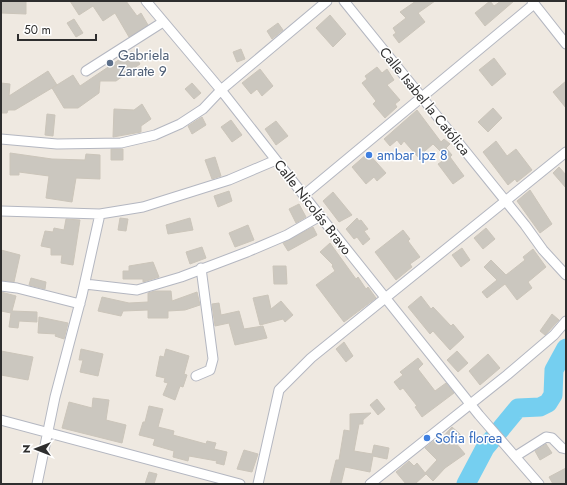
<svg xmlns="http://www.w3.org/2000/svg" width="567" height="485" viewBox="0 0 567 485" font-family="Jost,sans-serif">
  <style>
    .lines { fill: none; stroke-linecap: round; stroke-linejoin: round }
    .river { stroke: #75cff0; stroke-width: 19 }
    .building { fill: #cbc7bf; stroke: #cbc5ba }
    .street-casing { stroke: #b4b7c1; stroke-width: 11 }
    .street { stroke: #fff; stroke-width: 9 }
    .service-dot { fill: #5c6f8a; stroke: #fff; stroke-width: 1.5 }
    .shop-dot { fill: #3f7fe0; stroke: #fff; stroke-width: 1.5 }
    .labels { text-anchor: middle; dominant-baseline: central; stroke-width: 3; stroke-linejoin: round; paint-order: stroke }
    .service-label { font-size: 14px; fill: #4e5e75; stroke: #fff; text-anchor: start }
    .street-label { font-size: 14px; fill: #2e2e2e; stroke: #fff }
    .shop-label { font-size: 14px; fill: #366cbe; stroke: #fff; text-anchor: start }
  </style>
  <rect width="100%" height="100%" fill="#efe9e1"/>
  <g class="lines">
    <path class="river" d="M466,484L485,448L518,408L540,407L548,403L553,395L554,370L566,348"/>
  </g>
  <path class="building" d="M1,1H26V14L1,13Z
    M70,1H126L137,16L141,13L148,25L129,37L115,13L103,21L93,6L79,15Z
    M416,1H435L418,13L425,22L399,43L393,35L396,33L393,28L406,18L400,12Z
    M490,1L494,6L501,1H514L485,26L475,13Z
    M330,15L346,34L333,47L316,28Z
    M74,19L83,33L76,37L67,23Z
    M278,23L283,30L272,39L267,31Z
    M241,49L245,59L237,62L233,52Z
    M132,51L140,64L116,81H100L99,93L78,108H64L52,88L15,110H8L7,113H1V83L10,84L9,96L48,71L57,85L52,88L73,75L80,86Z
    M494,58L506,74L492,86L479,70Z
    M377,67L382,73L387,69L394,80L387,85L400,100L395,104L397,107L385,118L373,104L376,101L362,83L367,79L365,76Z
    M260,69L273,86L262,96L257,89L251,94L242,83Z
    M566,81V108L553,92Z
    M192,83L201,93L194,99L185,89Z
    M142,104L151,119L141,126V132L113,137L114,109L134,110Z
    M493,108L502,118L488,132L478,122Z
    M417,110L441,142L444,139L450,144L446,148L452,155L450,157L464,176L453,184L438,164L447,158L433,144L418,157L404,141L401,145L397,140L390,146L384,139Z
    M47,114L55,115L53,136L45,135Z
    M202,117L206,125L192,134L188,126Z
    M231,120L242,135L232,142L221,127Z
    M276,121L288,136L276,145L265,129Z
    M496,141L507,156L516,149L532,170L517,182L515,179L508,185L483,152Z
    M111,149H123V160H111Z
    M10,153L52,159L85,160L86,154L100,155V179L76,178L72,202L46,198L49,176L19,172V175H10Z
    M368,153L386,173L377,181L374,177L366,184L352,167Z
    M215,157L221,176L212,179L205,160Z
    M559,167L566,175V188L553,173Z
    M530,190L552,224L540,233L517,201Z
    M229,191L232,201L218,207L214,196Z
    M333,192L352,215L339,222L323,201Z
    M299,204L306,217L296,223L289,209Z
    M120,218L128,219L126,231L118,230Z
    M190,218L193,230L168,234L166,225Z
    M357,218L359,221L361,220L368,229L364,231L370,239L363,245L357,237L354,239L346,229Z
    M66,219L80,220L73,265L61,263L62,255H51V248L41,246L45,231L53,232L54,228L64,230Z
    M248,225L254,240L235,247L229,233Z
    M313,227L317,235L288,251L283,243Z
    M486,228L495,239L483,249L474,238Z
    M403,230L410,239L408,241L420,257L410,264L412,267L396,280L375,252Z
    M330,243L356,279L358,277L366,289L368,287L376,298L344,322L316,285L335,271L332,266L333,265L320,252Z
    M202,247L206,258L190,264L186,252Z
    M462,248L470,260L461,267L452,255Z
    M533,249L546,267L528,282L532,288L517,300L505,284L487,298L482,292L497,280L484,267L491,260L506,275L525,260L523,257Z
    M1,250L20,255L14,282L1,280Z
    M153,262L159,277L143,282V279H123V271H129V266Z
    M273,266H286L287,284H274Z
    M31,278L46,282L45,289L29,285Z
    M155,291H171L172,301L197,292L200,305L185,310L168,311V318H148V310L123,311L121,316L98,311L102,297L129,303L148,302V293Z
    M1,292L16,296L12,311L37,312V322L19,321L18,328L9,327L11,313L1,311Z
    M268,295L271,309L281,301L293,315L285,322L283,319L260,325L253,298Z
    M421,296L431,309L433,307L451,326L453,324L464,337L450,350L433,331L430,334L408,307Z
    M219,303L221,315L239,311L244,329L263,326L267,338L235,345L229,323L215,326L212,304Z
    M552,314L559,320L545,335L540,331Z
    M39,317L68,323L64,339L55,336L56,334L38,333Z
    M344,342L353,356L346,362L336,349Z
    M81,349L103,354L98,376L80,372L83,360H79Z
    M166,349L189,356L184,374L187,375L183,387L180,386L175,400L163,395L168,383L164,382L165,378L156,376L160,356L164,357Z
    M1,351L33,357L28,380L1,375Z
    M457,351L468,363L458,372L447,360Z
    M488,354L500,368L480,385L469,371Z
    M418,358L423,364L418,369L435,391L446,383L454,393L422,417L415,407L417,406L403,388L400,390L394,382L403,375L400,372Z
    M93,398L109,400L106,420L126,425L122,443L62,428L69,402L92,408Z
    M377,399L385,409L378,415L370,405Z
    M149,406L163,409L158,427L174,431L173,435L206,444L207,441L216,443L214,449L227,452L224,465L216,463L217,461L189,456L188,461L173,457L174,451L153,445L155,439L139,435L143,422H145Z
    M371,413L363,420V424H359L354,451L372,454L374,445L389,448L387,459L373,456L370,472L345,467L341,484H330L336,460H339L344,430L350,431V414Z
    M452,427L461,435L455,442L465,454L445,468L433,481L425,473L437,460L425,448L435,440L438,442Z
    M546,444L552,453L540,460L535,451Z
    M244,450L258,454L252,472L237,469Z
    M409,461L414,466L417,463L426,474L415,484H406L396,472Z
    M566,468V484H553L549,477Z
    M149,472L157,474L154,484H145Z"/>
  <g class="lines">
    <defs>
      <path id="street" d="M146,1L221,90L320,216L479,415L539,484
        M344,1L525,225L543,250L566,275
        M532,1L566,44
        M86,71L163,22
        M1,139L57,144L121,143L155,135L180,124L203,109L221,90L327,1
        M304,195L534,4
        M1,211L100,214L143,207L229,180L276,160
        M85,284L137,290L181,277L247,252L287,235L320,216
        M1,286L17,288L80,304
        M196,376L210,370L213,359L201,268
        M1,420L240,484
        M516,456L546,437L552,438L562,448L566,449
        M37,484L55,397L82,295L100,214
        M258,484L279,390L311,358L566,152
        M370,484L507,375L554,335L566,321"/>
    </defs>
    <use href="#street" class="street-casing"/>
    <use href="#street" class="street"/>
  </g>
  <circle class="service-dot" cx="110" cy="63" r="4"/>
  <g class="shop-dot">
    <circle cx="369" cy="155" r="4"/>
    <circle cx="427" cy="438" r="4"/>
  </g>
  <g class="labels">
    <g class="service-label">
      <text x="118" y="55">Gabriela<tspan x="118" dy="16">Zarate 9</tspan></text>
    </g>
    <g class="street-label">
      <text transform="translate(425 101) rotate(51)">Calle Isabel la Católica</text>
      <text transform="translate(313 207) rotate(52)">Calle Nicolás Bravo</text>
    </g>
    <g class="shop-label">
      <text x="377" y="155">ambar lpz 8</text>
      <text x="435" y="438">Sofia florea</text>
    </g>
  </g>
  <rect width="567" height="485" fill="none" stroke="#2e2e2e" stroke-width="4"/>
  <g transform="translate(36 449) rotate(270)" stroke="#ffffff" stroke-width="3" paint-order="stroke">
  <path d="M0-3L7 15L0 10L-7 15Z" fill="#2e2e2e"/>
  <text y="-6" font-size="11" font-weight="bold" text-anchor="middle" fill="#2e2e2e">N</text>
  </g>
  <path d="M18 34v6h78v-6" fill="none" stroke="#2e2e2e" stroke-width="2"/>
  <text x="24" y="34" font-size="12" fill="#2e2e2e" stroke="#ffffff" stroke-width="3" paint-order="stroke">50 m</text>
</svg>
